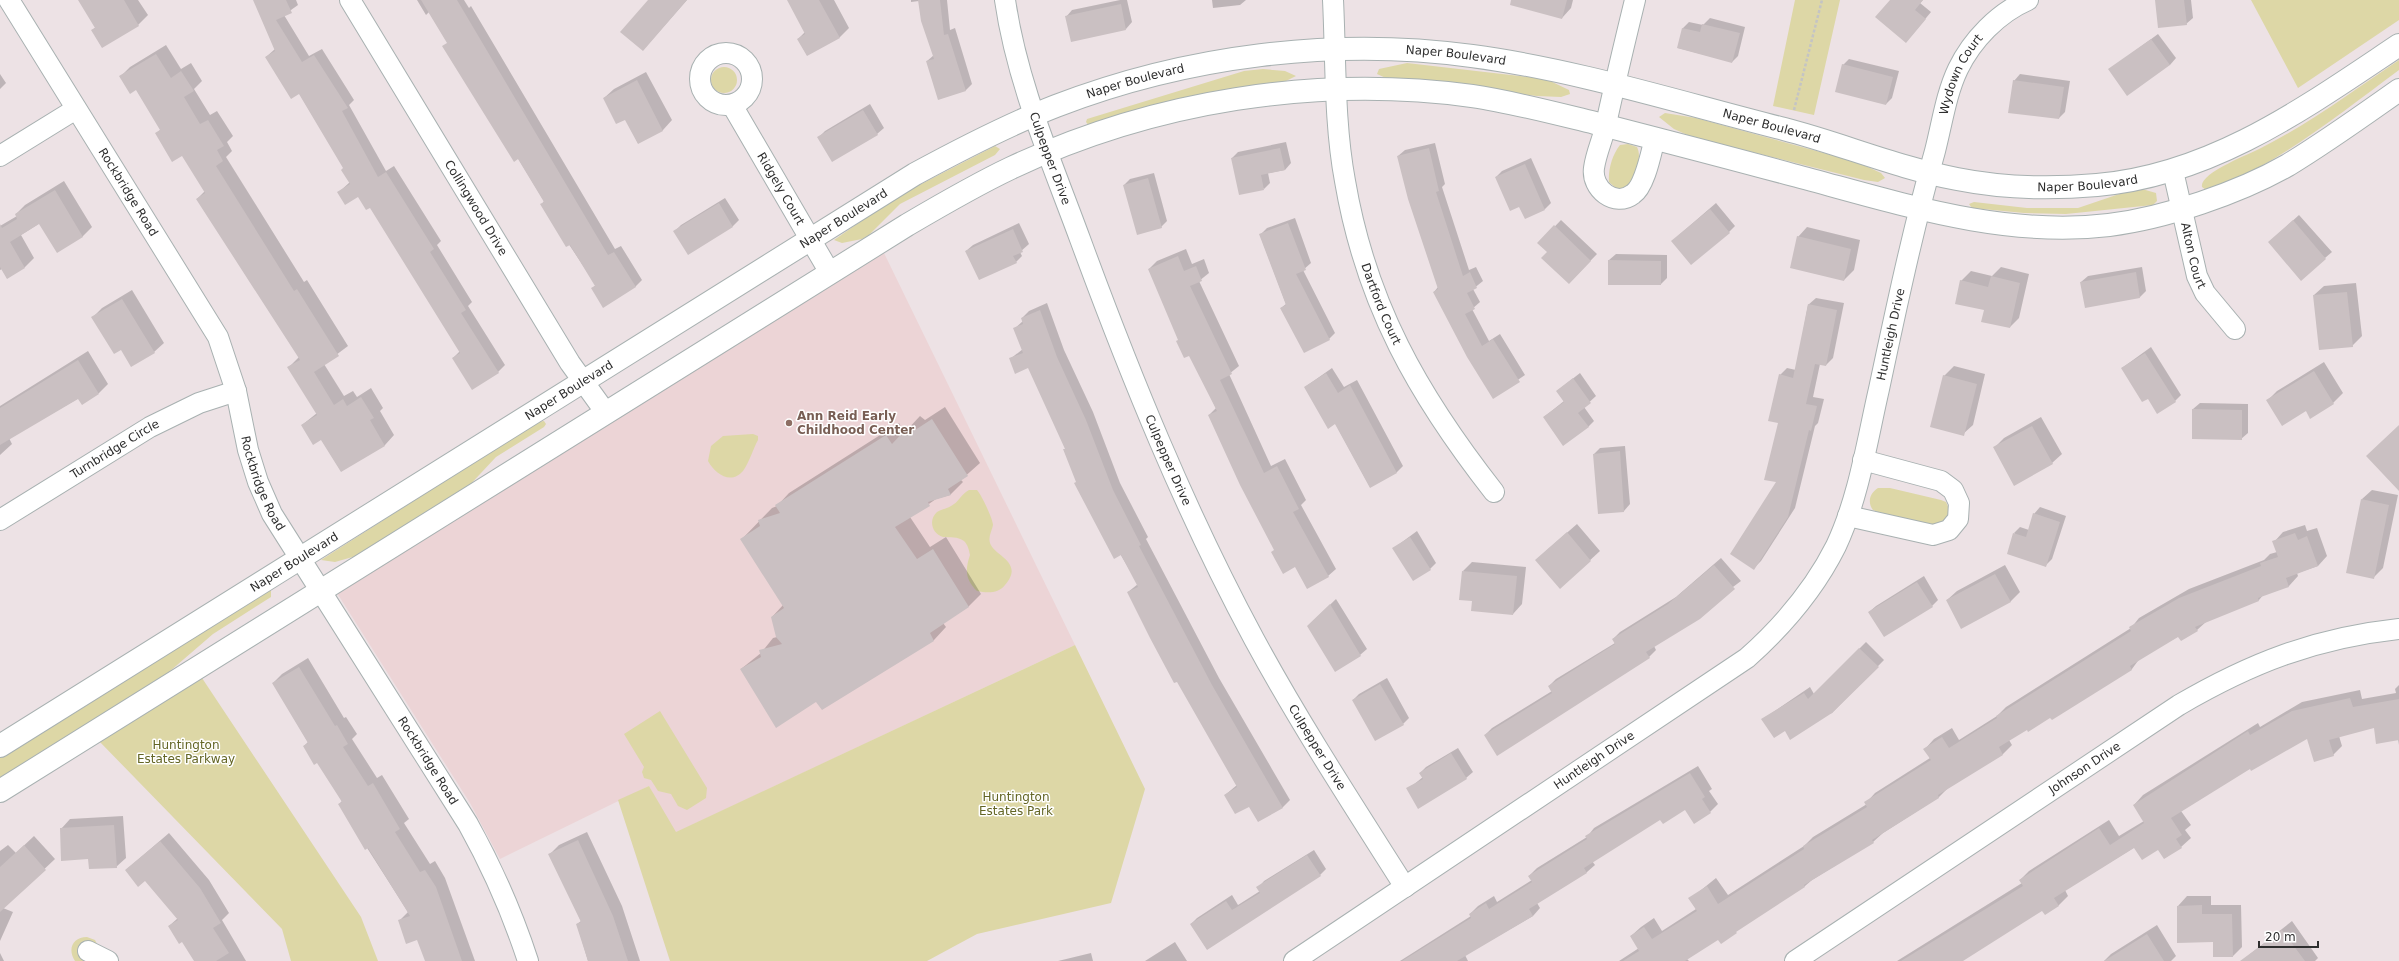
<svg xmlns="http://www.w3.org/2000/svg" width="2399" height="961" viewBox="0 0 2399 961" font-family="'DejaVu Sans',sans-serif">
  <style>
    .education { fill: #ecd4d6 }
    .green { fill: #ddd7a6 }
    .shadow { fill: #0003 }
    .building { fill: #cac0c2 }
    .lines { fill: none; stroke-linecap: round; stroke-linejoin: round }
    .minor-casing { stroke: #a8b1b1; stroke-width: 22 }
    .secondary-casing { stroke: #a8b1b1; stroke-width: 24 }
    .path { stroke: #c4c4c4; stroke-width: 2.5; stroke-dasharray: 3 2; stroke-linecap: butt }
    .minor { stroke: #fff; stroke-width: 20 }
    .secondary { stroke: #fff; stroke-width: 22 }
    .education-dot { fill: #8d6e63; stroke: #fff; stroke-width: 1.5 }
    .labels { text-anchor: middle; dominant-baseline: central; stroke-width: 3; stroke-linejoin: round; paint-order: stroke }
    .street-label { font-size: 12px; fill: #2e2e2e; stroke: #fff }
    .education-label { font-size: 12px; font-weight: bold; fill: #785e54; stroke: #fff; text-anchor: start }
    .park-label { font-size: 12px; fill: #636524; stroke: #fff }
  </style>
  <rect width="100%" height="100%" fill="#ede2e5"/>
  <path class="education" d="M884,253L1075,645L675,833L649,786L500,859L470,803L337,593Z"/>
  <path class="green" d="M1795,0H1840L1814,115L1773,106Z
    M2251,0H2399V20L2298,88Z
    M2399,60V70C2353,104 2307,141 2256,169C2241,178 2222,184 2206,190L2202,187C2199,173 2250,154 2261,148C2309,124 2354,90 2399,60Z
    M1407,63L1546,79L1569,90L1570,94L1561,97L1537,96L1388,79L1377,74L1379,69Z
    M711 80a13 13 0 1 1 26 0a13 13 0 1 1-26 0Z
    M1263,69L1285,71L1296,76L1278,85L1090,127L1086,122L1087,119L1244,71Z
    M1665,113L1696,118L1857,162L1881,173L1885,178L1878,182L1864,180L1692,137L1674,129L1659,117Z
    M1628,144L1637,147C1643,159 1634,177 1627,187L1617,189L1609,182C1608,170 1612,155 1620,145Z
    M995,146L1000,149L995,155L900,204L869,235L862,239L842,243L834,240L896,197Z
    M2134,189H2142L2156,193L2157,201L2153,205L2066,214L2024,213L1972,208L1969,204L1974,202L2027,208H2078Z
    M544,421L546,424L544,427L496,457L466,489L356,556L335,562L321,560L537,422Z
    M753,434L758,436V440C753,449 749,463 743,471C731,485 715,474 708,461L711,446L723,436Z
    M1878,488H1890L1941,500L1946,502L1950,511L1947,520L1935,525L1883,514L1873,510C1867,502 1870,493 1878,488Z
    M969,490H977C981,494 993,519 993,525C992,531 988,536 990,543C994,556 1025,562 1005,585C998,594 987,593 977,591C965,579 965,570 970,555C969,550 968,545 964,541C957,536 951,538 943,537C932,534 928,520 937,512C941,509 947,509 951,506C959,502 961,494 969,490Z
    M268,590L271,591V597L213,634L162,678L0,779V758Z
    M1075,645L1145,789L1111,903L977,934L927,961H670L618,800L649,786L676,832Z
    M202,678L361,917L378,961H291L282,929L99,741Z
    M660,711L707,788L706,798L687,810L678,806L671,794L658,791L651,780L644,778L642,772L644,767L624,734Z
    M87,937L95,940L99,948L94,961H75C67,949 73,937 87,937Z"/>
  <path class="shadow" d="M79,0H138L148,15L138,25L102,47L92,30L96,27Z
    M254,0H296L298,5L284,15L309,56L322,49L354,100L349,105L386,171L394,166L441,241L437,245L472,302L468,306L505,365L498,372L453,358L460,351L371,206L358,196L339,192L350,182L344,168L299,93L266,57L275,49Z
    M417,0H464L469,8L471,6L615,249L621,246L642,280L635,287L592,288L596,285L542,204L544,201L429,12L426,15Z
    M649,0H687L643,50Z
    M794,0H834L849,28L840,37L807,55L798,39L805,32Z
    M911,0H947L950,30L955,28L972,84L966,90L939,99L927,61L934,55L919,1L911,2Z
    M1120,0H1127L1132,22L1126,29L1066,17L1072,10Z
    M1212,0H1246L1240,5L1213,8Z
    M1532,0H1573L1571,8L1562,18Z
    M1892,0H1923L1920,3L1931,12L1912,35Z
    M2156,0H2191L2193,18L2186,24Z
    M1710,18L1745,27L1738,56L1732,62L1678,48L1683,28L1689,22L1703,25Z
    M2158,34L2176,58L2170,65L2109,70Z
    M166,45L181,69L191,63L202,81L194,89L210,115L217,111L233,136L227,142L232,151L226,157L304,282L307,280L348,346L324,364L344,396L353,391L357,397L371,388L383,408L380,411L394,435L385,445L341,471L321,439L302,425L317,413L289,367L299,357L197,199L205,191L182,154L156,134L161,129L136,89L120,77L130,67Z
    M1849,59L1899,71L1892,98L1886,104L1843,65Z
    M646,72L672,120L663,130L638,143L625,118L604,98L614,89Z
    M0,74L6,83L0,89Z
    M2020,74L2070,81L2065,112L2059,118L2014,81Z
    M870,104L884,128L877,134L819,137L825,131Z
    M1286,142L1291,163L1285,170L1268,173L1270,183L1264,189L1232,158L1238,152Z
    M1435,143L1445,184L1442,187L1469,270L1476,267L1483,281L1473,289L1480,302L1472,309L1489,341L1500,334L1525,375L1493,397L1434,292L1438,287L1398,156L1405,150Z
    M1531,158L1551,203L1545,209L1520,206L1496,177L1502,171Z
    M1154,173L1167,221L1161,227L1124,185L1130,179Z
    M64,181L92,227L82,237L40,223L21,235L34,258L25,267L7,278L2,269L0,270V226L17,216L16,214L25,205Z
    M725,198L739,220L733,226L688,253L675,231L681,225Z
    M1716,203L1735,226L1729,232L1679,235Z
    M2299,215L2332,252L2325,258L2276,236Z
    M1295,218L1311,263L1303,270L1335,333L1329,339L1281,308L1286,304L1260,235L1267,228Z
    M1561,220L1597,254L1569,283L1549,252L1539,243Z
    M1019,223L1029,244L1020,252L1022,256L1016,262L966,251L973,245Z
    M1807,227L1860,240L1854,270L1844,280L1798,237Z
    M1186,249L1192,264L1204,259L1209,273L1199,281L1239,366L1229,374L1271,466L1285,459L1306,500L1301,505L1336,569L1328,576L1296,566L1275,550L1209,415L1216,408L1190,354L1179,340L1149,269L1157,261Z
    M1616,254L1667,255V278L1661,284L1609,260Z
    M2001,267L2029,274L2019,318L2010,327L1985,309L1961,281L1971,271L1992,276Z
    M2142,267L2146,291L2140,297L2081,282L2088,276Z
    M2356,283L2362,336L2352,346L2314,295L2324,286Z
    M132,290L164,343L154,352L93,317L102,308Z
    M1816,298L1844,303L1833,358L1826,365L1820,364L1813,397L1824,399L1818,423L1815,426L1795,508L1761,561L1754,568L1777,482L1780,375L1787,368L1796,370L1808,305Z
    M1047,303L1064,350L1093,412L1120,483L1148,537L1146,539L1219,678L1290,800L1283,807L1258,821L1249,805L1225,795L1237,785L1128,592L1138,584L1077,481L1064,450L1066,448L1029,367L1010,359L1023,349L1015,328L1023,321L1022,318L1029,311Z
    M2151,347L2181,395L2175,401L2122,368Z
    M88,351L108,384L99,393L79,398L9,438L12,444L0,455V406Z
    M2324,362L2343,393L2333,403L2310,417L2306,410L2267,401L2277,391Z
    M1954,366L1985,374L1973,425L1963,434L1944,376Z
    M1332,368L1344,387L1357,380L1403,466L1397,472L1370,487L1335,423L1305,387Z
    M1580,373L1596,396L1584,407L1594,421L1588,427L1544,417L1564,401L1557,391Z
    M2200,403L2248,404V433L2241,439L2193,409Z
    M945,407L980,463L961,480L963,482L950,495L936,499L910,517L930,547L946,537L981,594L968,607L943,623L946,627L934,640L822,709L816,701L741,669L761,653L773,638L777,637L772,617L783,605L742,539L772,508L777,506L789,493L899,423L905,432L920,416L925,420Z
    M2041,417L2062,454L2052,463L1994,448L2004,438Z
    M1625,446L1630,504L1624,511L1599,513L1594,454L1600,448Z
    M2372,490L2398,495L2383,568L2373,578L2362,499Z
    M2040,507L2066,516L2052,559L2046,565L2014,533L2020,527L2029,530L2034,514Z
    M1577,524L1600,551L1560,588L1546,551Z
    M2305,525L2307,531L2317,528L2327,556L2318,566L2297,573L2298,576L2289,586L2264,594L2259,600L2207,621L2197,630L2181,640L2179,636L2140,658L2132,669L2052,719L2051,717L2027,728L2009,740L2012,745L2003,754L1948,788L1939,797L1883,833L1873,842L1812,880L1805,886L1744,925L1721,943L1718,938L1687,959L1689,961H1619L1639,948L1631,936L1641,927L1654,918L1662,931L1696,909L1690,899L1716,878L1728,895L1804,846L1813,837L1867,804L1866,803L1875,793L1930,758L1925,749L1934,739L1952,728L1959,740L1997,716L2006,707L2131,628L2139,618L2189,589L2264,560L2270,554L2277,552L2274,542L2283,532Z
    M1417,531L1436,563L1430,569L1394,548Z
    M1721,558L1741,581L1654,646L1656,650L1649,657L1485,735L1492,728L1552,691L1549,686L1556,679L1615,643L1613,639L1620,632L1676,597Z
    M1472,562L1526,567L1522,604L1513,614L1463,571Z
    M2005,565L2020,592L2010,602L1947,600L1957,591Z
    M1924,576L1938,600L1932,606L1869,612L1876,606Z
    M1336,599L1367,649L1360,655L1308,626Z
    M1866,642L1884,660L1832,713L1785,730L1763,719L1810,687L1814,694Z
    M308,658L344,718L346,717L357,734L352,739L377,778L382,775L409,819L404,823L430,864L435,861L445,878L475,961H427L418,939L399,921L408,912L339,804L342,801L318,761L304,746L308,742L273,683L282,674Z
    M1387,678L1409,718L1403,724L1353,700L1359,694Z
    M2399,685V745L2398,739L2374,727L2339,736L2342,746L2333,755L2308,737L2250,767L2181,811L2191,825L2185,830L2191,838L2181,847L2165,858L2158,849L2135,847L2065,890L2068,896L2059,905L2045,914L2042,909L1960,961H1897L2022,883L2020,880L2029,871L2109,820L2119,836L2144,821L2134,805L2143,795L2258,723L2260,727L2302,702L2360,690L2362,699L2396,693L2395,689Z
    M1458,748L1473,772L1466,778L1408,789L1423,777L1420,773L1426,767Z
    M1698,766L1712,789L1709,791L1718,804L1710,812L1685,809L1660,819L1592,861L1595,865L1587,872L1537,903L1540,908L1533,916L1465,955L1468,961H1400L1471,916L1470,914L1478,906L1494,896L1497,902L1532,880L1529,876L1537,868L1587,837L1594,828Z
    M123,816L126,858L116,867L89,858L61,829L70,819Z
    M587,832L622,906L640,961H588L577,924L581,921L550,854L559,845Z
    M169,833L209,880L229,913L222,920L246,961H195L183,940L169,926L178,918L145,880L126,870Z
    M34,836L55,859L3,908L13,912L0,941V851L8,845L16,853Z
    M1314,850L1326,869L1320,875L1207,949L1191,924L1197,918L1232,895L1238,905L1260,891L1258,888L1264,881Z
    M2187,896H2211V905H2241L2242,947L2233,956L2214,941L2178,906Z
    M2292,921L2318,958L2315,961H2253L2249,955Z
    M2157,925L2176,956L2171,961H2104L2111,954Z
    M1175,942L1187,961H1145Z
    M0,953L4,961H0Z
    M1091,953L1093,961H1058Z"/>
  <path class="building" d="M78,0H124L139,26L102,48L91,30L95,28Z
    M253,0H286L292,13L276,20L302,62L314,55L348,108L342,111L378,177L386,172L434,249L430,252L466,310L461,313L499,373L472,390L452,358L460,353L370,208L366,210L358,197L345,205L337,192L350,184L341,170L343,168L299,94L291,99L265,57L275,51Z
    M421,0H457L608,255L614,252L636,287L603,308L591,288L595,286L570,245L566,247L540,204L544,202L518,159L514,162L442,46L447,43Z
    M648,0H687L643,51L620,32Z
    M787,0H819L840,38L807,56L797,39L805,34Z
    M918,0H940L944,35L948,34L966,91L938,100L926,61L934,59L921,21Z
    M1511,0H1567L1562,19L1510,5Z
    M1890,0H1923L1915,10L1926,19L1906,43L1875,17Z
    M2155,0H2184L2187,25L2158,28Z
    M1121,4L1126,30L1071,42L1065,16Z
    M1702,24L1740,33L1732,63L1677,48L1682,28L1700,32Z
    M2151,39L2170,65L2127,96L2108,69Z
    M156,54L171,78L181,71L194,91L184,97L200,124L208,120L224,146L217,150L223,161L216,166L294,291L297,289L339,356L314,372L334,405L343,399L347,406L361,397L374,418L370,420L385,446L341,472L321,440L313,445L301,425L317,415L287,367L300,360L196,199L205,193L182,156L172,162L155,133L160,130L136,90L130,94L119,76Z
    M1842,64L1893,77L1886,105L1835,92Z
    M637,80L663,131L638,144L625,120L616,124L603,98Z
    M2013,80L2064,87L2059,119L2008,113Z
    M863,110L878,135L832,162L817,137Z
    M1280,148L1285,170L1261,175L1264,190L1239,195L1231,158Z
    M1429,148L1439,191L1436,192L1463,276L1470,272L1477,288L1467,293L1475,309L1465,314L1482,346L1493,339L1520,382L1493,399L1467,357L1433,292L1438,289L1408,199L1397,156Z
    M1525,164L1545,210L1525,219L1519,207L1510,211L1495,177Z
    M1148,178L1162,228L1137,235L1123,185Z
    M55,190L83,237L57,253L39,224L10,242L25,268L7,279L0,267V224L2,228L17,219L15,214Z
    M719,203L733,227L688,255L673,231Z
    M1710,209L1730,233L1691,265L1671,241Z
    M2293,220L2326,259L2301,281L2268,242Z
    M1288,223L1306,270L1296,274L1330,340L1304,353L1280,308L1286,305L1259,234Z
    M1554,225L1591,261L1569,284L1541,258L1547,252L1537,243Z
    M1013,229L1023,252L1013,256L1017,263L979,280L965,251Z
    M1797,236L1851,249L1844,281L1790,268Z
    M1178,256L1184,271L1196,266L1202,281L1190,286L1232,374L1220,380L1264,473L1277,466L1299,509L1293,512L1329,577L1307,589L1295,567L1283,574L1271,552L1274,550L1240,485L1208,415L1217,411L1189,356L1184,358L1176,341L1178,340L1148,269Z
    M1608,260L1661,261V285H1608Z
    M2136,272L2140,298L2085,308L2080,282Z
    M1991,276L2020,283L2010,328L1981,322L1984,310L1955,304L1960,280L1988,287Z
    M2347,292L2353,347L2319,350L2313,295Z
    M122,299L155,353L131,367L121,350L114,354L91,317Z
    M1808,304L1837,310L1826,366L1815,364L1806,404L1817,406L1811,431L1809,430L1788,517L1754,570L1730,554L1776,482L1764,480L1778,423L1768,421L1779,374L1793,378Z
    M1040,310L1057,357L1086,420L1113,490L1141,545L1139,546L1212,685L1283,808L1258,822L1249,807L1235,814L1224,795L1237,787L1177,682L1174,683L1150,638L1127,592L1138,587L1121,555L1114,559L1074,483L1076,482L1063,449H1065L1028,368L1015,374L1009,358L1023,353L1013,328L1023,324L1021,318Z
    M2145,353L2176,402L2157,414L2148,399L2142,402L2121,368Z
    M78,360L99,394L82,405L78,399L0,445V408Z
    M2314,371L2334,404L2310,419L2306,411L2282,426L2266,400Z
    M1326,373L1338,393L1350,385L1397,473L1370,488L1335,424L1328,429L1304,387Z
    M1943,375L1977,384L1964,436L1930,427Z
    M1573,378L1591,403L1578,413L1589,427L1563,446L1543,417L1564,402L1556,391Z
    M2192,409L2242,410V440L2192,439Z
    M932,419L968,476L948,489L951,495L928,502L930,506L895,527L917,559L933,549L969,607L930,633L934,641L822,710L816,702L776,728L740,669L761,657L759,650L782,644L776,637L771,617L784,608L740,539L760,526L758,520L780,513L775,505L886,435L892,444L907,428L912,432Z
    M2399,425V491L2366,456Z
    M2032,426L2053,464L2014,486L1993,447Z
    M1620,451L1624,512L1598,514L1593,454Z
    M2361,499L2389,505L2374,579L2346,573Z
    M2033,513L2060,522L2046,567L2007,554L2013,533L2026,537Z
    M1567,532L1591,561L1560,589L1535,560Z
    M2295,533L2298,540L2307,536L2318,566L2286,578L2289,587L2258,598L2259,601L2195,627L2198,631L2181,641L2178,637L2130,666L2132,670L2052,720L2050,718L2028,732L2027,730L1999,747L2003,755L1938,795L1939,798L1872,840L1874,843L1804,885L1805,887L1736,932L1737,933L1721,944L1718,940L1685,961H1623L1639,951L1630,936L1644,927L1652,939L1697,911L1688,898L1707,886L1718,904L1804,849L1803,846L1867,807L1864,802L1931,760L1923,749L1942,737L1949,748L1997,718L1996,716L2131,631L2129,627L2179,598L2261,566L2260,563L2278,557L2272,541Z
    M1410,537L1431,570L1413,581L1392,548Z
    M1714,565L1735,589L1700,619L1646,652L1650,658L1497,756L1484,735L1552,693L1548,686L1615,644L1612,639L1668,604Z
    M1462,571L1517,576L1513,615L1471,611L1472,601L1459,600Z
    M1995,574L2011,602L1961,629L1946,600Z
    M1917,582L1933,607L1884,637L1868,612Z
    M1330,604L1361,656L1335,672L1307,626Z
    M1859,648L1879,667L1832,713L1790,740L1785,731L1774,738L1761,719L1804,693L1808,699Z
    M299,667L335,726L337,725L348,744L343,747L368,786L373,783L400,829L395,832L420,872L425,870L436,887L462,961H425L417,940L406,944L398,920L410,916L368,848L365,850L338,804L342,802L317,763L314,765L303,746L308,743L272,683Z
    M1380,684L1404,725L1375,741L1352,700Z
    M2350,698L2353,707L2399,699V740L2376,744L2374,728L2329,740L2334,756L2314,762L2307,739L2251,771L2250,769L2171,818L2182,835L2176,839L2182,848L2164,859L2158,850L2142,860L2134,848L2054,898L2059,906L2045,915L2042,911L1963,961H1901L2023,886L2019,880L2099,828L2110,845L2144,823L2133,805L2248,731L2250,735L2292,711Z
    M1451,753L1467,779L1418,809L1406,788L1423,779L1419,773Z
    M1690,773L1705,797L1702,799L1711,813L1694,824L1685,810L1663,824L1660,820L1584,868L1587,873L1529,909L1533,916L1457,961H1402L1471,918L1469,914L1486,903L1489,909L1532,882L1528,876L1587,839L1585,836Z
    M114,825L117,868L89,869L88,859L61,861L60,828Z
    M578,840L613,916L628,961H588L576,924L581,922L548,854Z
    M160,841L200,888L221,923L213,928L229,953L216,961H194L182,942L179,944L168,926L178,920L145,881L138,887L125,870Z
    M24,845L46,870L0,912V867Z
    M1307,855L1321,876L1207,950L1190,924L1226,901L1232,910L1260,893L1256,887Z
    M2202,905V914H2232L2233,957H2213V942L2177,943V906Z
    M2282,930L2305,961H2240Z
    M2147,934L2164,961H2104Z"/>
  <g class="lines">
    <defs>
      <g id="minor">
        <path id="s1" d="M9,0L218,337L236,391L248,450L258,482L272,514L468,824C493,869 512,912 528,961"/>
        <path id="s2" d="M350,0L570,363L606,413"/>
        <path id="s3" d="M1005,0C1017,83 1051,160 1080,239C1130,375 1185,511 1254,639C1300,724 1353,805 1405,887"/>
        <path id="s4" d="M1333,0C1336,60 1334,122 1345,181C1366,304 1418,395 1494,492"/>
        <path d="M1635,0C1625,41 1615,83 1606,124C1603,139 1596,153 1594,168C1591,189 1615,208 1633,194C1645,186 1651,153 1655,138"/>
        <circle cx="726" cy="79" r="26"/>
        <path id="s5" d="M732,105L830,273"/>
        <path d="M0,156L76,109"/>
        <path id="s6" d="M2173,171L2197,276L2205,293L2235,329"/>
        <path d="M1848,516L1933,535L1949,530L1958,519L1959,503L1953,490L1941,481L1863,460"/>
        <path id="s7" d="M0,520L150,427L199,403L236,391"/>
        <path d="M88,951L108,961"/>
        <path id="s8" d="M1294,961L1747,658C1784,625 1814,590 1836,546C1859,497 1867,441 1879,389C1896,309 1913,229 1935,151C1942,124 1946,94 1958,69C1972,40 1998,13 2028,0"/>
        <path id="s9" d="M1795,961L2179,705C2251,663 2315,638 2399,629"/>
      </g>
      <g id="secondary">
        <path id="s10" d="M0,746L915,174C961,149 1007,125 1056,106C1186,56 1333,37 1472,56C1577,70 1681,103 1784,129C1842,144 1898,168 1957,179C2002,188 2052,189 2097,185C2213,175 2306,107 2399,45"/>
        <path d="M0,791L907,225C941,205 975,185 1011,168C1153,101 1316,75 1472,96C1513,102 1554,113 1595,123C1661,140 1727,157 1793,175C1896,202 2001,238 2109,225C2165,218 2239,193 2288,165C2326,142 2362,116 2399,90"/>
      </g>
    </defs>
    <use href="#minor" class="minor-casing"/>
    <use href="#secondary" class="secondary-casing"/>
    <path class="path" d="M1794,110L1822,0"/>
    <use href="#minor" class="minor"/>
    <use href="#secondary" class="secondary"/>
  </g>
  <circle class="education-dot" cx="789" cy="423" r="4"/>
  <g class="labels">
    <g class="street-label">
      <text stroke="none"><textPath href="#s10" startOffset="1643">Naper Boulevard</textPath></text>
      <text stroke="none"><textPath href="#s8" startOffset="1178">Wydown Court</textPath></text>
      <text stroke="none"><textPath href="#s10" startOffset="1319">Naper Boulevard</textPath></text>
      <text stroke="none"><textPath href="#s10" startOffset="1967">Naper Boulevard</textPath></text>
      <text stroke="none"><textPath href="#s3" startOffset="165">Culpepper Drive</textPath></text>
      <text stroke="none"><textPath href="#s10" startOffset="2291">Naper Boulevard</textPath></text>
      <text stroke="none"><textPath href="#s5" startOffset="97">Ridgely Court</textPath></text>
      <text stroke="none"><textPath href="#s1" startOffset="226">Rockbridge Road</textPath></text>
      <text stroke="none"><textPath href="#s2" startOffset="243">Collingwood Drive</textPath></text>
      <text stroke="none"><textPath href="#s10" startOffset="995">Naper Boulevard</textPath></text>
      <text stroke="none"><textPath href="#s6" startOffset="87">Alton Court</textPath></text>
      <text stroke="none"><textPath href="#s4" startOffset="310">Dartford Court</textPath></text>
      <text stroke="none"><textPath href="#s8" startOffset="908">Huntleigh Drive</textPath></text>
      <text stroke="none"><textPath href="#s10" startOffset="671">Naper Boulevard</textPath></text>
      <text stroke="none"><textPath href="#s7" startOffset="135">Turnbridge Circle</textPath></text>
      <text stroke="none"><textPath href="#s3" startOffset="489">Culpepper Drive</textPath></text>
      <text stroke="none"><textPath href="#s1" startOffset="550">Rockbridge Road</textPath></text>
      <text stroke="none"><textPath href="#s10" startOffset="347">Naper Boulevard</textPath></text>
      <text stroke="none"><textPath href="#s3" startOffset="813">Culpepper Drive</textPath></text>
      <text stroke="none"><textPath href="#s8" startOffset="361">Huntleigh Drive</textPath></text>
      <text stroke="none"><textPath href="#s1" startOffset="874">Rockbridge Road</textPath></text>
      <text stroke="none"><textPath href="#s9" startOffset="348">Johnson Drive</textPath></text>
    </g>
    <g class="education-label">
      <text x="797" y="416">Ann Reid Early<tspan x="797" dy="14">Childhood Center</tspan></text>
    </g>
    <g class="park-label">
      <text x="186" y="745">Huntington<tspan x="186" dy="14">Estates Parkway</tspan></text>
      <text x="1016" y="797">Huntington<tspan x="1016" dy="14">Estates Park</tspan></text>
    </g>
  </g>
  <path d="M2259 941v6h59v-6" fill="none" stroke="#2e2e2e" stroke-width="2"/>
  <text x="2265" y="941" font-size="12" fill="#2e2e2e" stroke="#ffffff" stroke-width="3" paint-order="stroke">20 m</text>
</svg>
